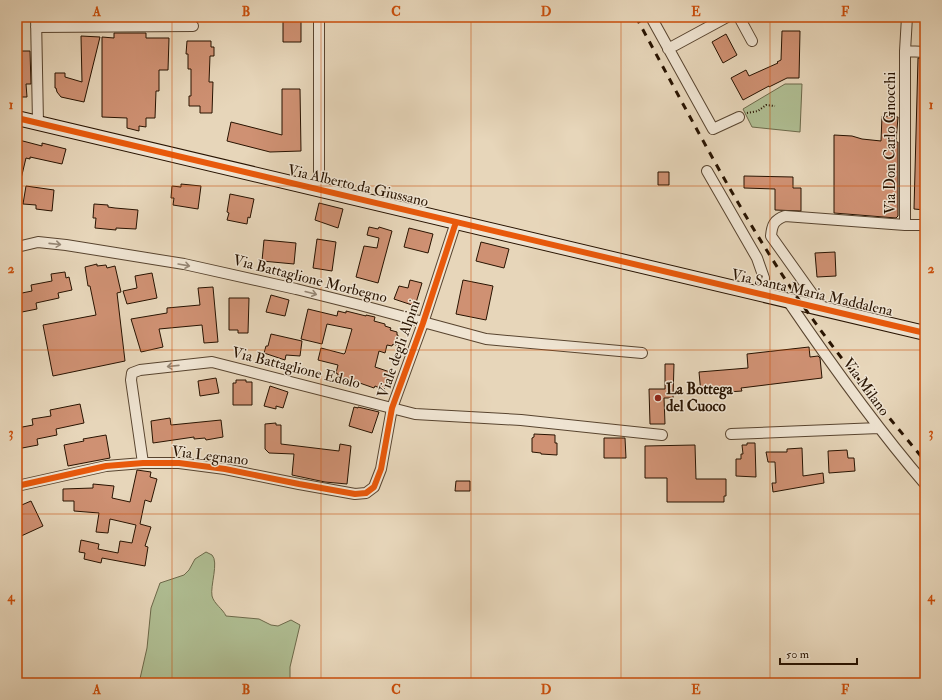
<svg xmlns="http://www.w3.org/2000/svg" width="942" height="700" viewBox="0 0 942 700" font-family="'IM FELL Double Pica',serif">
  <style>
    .green { fill: #b0bf94; stroke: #6c694a }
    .building { fill: #cf9173; stroke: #281301 }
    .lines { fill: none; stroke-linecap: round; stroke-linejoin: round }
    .street-casing { stroke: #58442f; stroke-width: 12 }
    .secondary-casing { stroke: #281301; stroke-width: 16 }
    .path { stroke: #281301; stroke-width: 2; stroke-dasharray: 1 2; stroke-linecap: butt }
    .street { stroke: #efe4d2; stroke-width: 10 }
    .secondary { stroke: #efe4d2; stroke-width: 14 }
    .rail { stroke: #281301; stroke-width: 3; stroke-dasharray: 7 7; stroke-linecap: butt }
    .cycleway-casing { stroke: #efe4d2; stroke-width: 8 }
    .cycleway { stroke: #e8590c; stroke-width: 6 }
    .oneway { stroke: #958674 }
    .grid { fill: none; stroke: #cb4e0a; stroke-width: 1; stroke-opacity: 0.55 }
    .poi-dot { fill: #8f2418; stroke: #efe4d2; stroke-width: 1.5 }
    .labels { text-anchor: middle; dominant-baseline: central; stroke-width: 3; stroke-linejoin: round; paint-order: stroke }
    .street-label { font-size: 15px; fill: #281301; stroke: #efe4d2 }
    .poi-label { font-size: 15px; font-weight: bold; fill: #281301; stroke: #efe4d2; text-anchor: start }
    .neatline { fill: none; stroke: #cb4e0a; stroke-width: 1.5 }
    .grid-label { font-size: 13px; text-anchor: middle; font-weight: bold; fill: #cb4e0a }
  </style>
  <rect width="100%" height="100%" fill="#e7d6ba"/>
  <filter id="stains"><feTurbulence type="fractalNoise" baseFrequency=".005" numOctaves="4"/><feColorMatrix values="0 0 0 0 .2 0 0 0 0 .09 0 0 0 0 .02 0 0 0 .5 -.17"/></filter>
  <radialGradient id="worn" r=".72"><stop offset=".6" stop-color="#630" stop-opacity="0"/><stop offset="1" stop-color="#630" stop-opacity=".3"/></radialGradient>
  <path class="green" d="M785,84H802L800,132L752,127L743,109Z
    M206,552C208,553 210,554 212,555C219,562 210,586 212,596C214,604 223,609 226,616L259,619L271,625L278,626L291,620L300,625L290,667V683H139L147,648L151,608L160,583L184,575L189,570L195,559Z"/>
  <path class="building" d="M283,17H301V42H283Z
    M782,31H800L799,78H787L769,87V86L743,100L731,78L746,70L749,76L778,63L777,62L781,60Z
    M114,33H146V38H169L168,70H159V91H156L155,118H146V127L139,126V131L127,128V118L102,117V37L114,38Z
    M726,34L737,55L723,63L712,42Z
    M81,36L100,37L84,102L61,97L57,92L56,88H55V73H65V77L82,82Z
    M187,41H211V47H214V56H210L209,82H213L212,113H200V106H189V96H191V69H188V54H186Z
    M17,51H30L31,84H26L27,97H17Z
    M918,58H925V210L914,209Z
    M282,89H300L301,151L270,152L227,141L231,122L282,135Z
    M882,116L898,117L896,142H898V216L896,218L834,213V135L852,136L862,139L881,141Z
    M19,140L42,146V143L66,149L62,164L30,157V159L26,158L20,183H17V146Z
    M658,172H669V185H658Z
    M744,176L793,177V188H801V211L775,210V189L744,188Z
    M181,184L201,186L198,209L173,205L174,198H171L172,186L181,187Z
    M26,186L54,190L52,211L36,209V205L23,204Z
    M230,194L254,199L250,218L248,217L247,224L227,220L229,213L227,212Z
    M319,203L343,209L338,228L315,220Z
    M94,204L108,205V207L115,208L138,210L136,229L116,228V230L95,228L96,218H93Z
    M369,227L378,229L379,227L392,231L378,283L356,277L364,246L377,248L379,238L367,235Z
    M409,228L433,234L428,253L404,247Z
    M317,239L336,242L332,271L313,268Z
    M264,240L296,243L294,264L262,261Z
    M481,242L509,249L504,268L476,261Z
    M835,252L836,276L817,277L815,253Z
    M97,264V266L106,265L107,268L115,266L121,292L117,293L125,361L53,376L43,325L96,315L90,286H88L85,267Z
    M65,272L66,278L69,277L72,290L58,293L59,298L36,303L37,309L17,313V294L32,291L31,285L52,281L51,274Z
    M152,273L157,298L127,304L123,291L137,288L135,276Z
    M410,280L422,283L415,306L394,299L399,286L408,288Z
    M463,280L493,286L486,320L456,314Z
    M213,287L218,342L204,343L202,325L159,329L163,347L141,352L131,319L167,313V308L200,305L198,288Z
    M271,295L289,300L285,316L266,312Z
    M229,298H249L248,333H238V330H229Z
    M308,309L337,316L338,311L346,313V311L366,316V315L375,317L374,321L385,324V326L391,328L390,330L397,332V335H398L396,345L393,344L392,346L387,345L385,353L379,351L375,367L390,372L384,390L375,386L374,388L354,381V384L337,379L338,374L336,373L338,365L318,360L321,348L344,354L345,353L352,329L327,324L322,344L301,339Z
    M271,334L302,341L300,356L286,355L285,360L264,353L266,346H268Z
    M809,347L810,357L818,356L820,358L822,378L741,388L742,391L701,394L699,372L748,368L747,354Z
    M665,364H674L673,398H664L665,424H650L649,389H665Z
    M216,378L219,393L200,396L198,381Z
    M236,380H246V382H252V405H233V383H236Z
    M270,386L288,392L283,408L276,406V409L264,406Z
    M80,404L84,423L56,429L57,435L37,439L38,445L17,449V428L33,425L32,419L51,416L50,410Z
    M354,407L358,408V407L379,412L372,433L349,426Z
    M170,418L171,425L221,420L223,437L206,440L205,438L194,439V437L153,443L151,421Z
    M276,423V425H281V444L339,451L340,444L351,446L347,484L325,482L292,475L294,454L269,453L265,449V424Z
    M534,434L555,435V443H557V455L541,454V453L532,452V438L534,437Z
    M106,435L110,458L68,466L64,445L84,441L83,439Z
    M604,438H625L626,458H604Z
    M747,443H755L756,477L736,476V459H741V454H743L742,445H747Z
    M695,445L696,479H726V496H724V502H667V478H645V446Z
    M802,448L803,476L823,473L824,483L773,492L772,483H776L775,462H768L766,452H787V449Z
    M847,450L848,458H854L855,471L829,473L828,451Z
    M137,470L151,472L150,477L157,479L151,502L145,500L140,524L151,527L145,546L148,547L145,566L102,558L101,563L84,559L85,553L79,552L81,540L99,544L98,549L118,553L120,541L132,543L136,525L110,519L108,533L96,532L99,513L74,511V501H63V489L93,488V484L114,486L112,498L130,502Z
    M456,481H470V491H455Z
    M31,501L43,526L19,537L17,531V507Z"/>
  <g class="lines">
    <defs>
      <path id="street" d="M36,17L38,123
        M319,17V190
        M651,17L713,129L739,117
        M739,17L752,41
        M36,27L193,26
        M668,49L727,17
        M905,51L925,52
        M707,171L757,258L764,278L762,295
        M905,225H925
        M17,247L38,242L66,245L184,264L296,289L360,305L486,339L642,353
        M788,301C831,364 875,426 925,484
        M823,309L771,236C772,225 774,220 785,216L905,225V51L907,17
        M731,434L879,428
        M143,463L131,380L132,373L140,370L212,362L415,414L521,420L662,435
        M17,486L106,466L143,463H179L225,469L299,484L355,494L366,493L374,487L381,469L392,408L423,323L456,222"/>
      <path id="secondary" d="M17,118L925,333"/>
    </defs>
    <use href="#street" class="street-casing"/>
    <use href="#secondary" class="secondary-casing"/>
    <path class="path" d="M747,113L758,111L766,105L775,106"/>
    <use href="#street" class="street"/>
    <use href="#secondary" class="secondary"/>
    <path class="rail" d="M636,17C684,105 730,195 785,279C827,343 876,402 925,461"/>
    <defs>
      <path id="cycleway" d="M17,118L925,333
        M17,486L106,466L143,463H179L225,469L299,484L355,494L366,493L374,487L381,469L392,408L423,323L456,222"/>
    </defs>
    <use href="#cycleway" class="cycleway-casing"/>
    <use href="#cycleway" class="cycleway"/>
  </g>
  <defs><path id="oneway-shaft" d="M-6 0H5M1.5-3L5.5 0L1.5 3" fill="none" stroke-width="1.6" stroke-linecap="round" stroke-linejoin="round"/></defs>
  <g class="oneway">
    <use href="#oneway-shaft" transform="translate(55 244) rotate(6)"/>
    <use href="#oneway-shaft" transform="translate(184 265) rotate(10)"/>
    <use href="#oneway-shaft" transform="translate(311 293) rotate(15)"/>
    <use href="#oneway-shaft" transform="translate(173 366) rotate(174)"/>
  </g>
  <path class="grid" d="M172,17V683M321,17V683M471,17V683M621,17V683M770,17V683M17,186H925M17,350H925M17,514H925"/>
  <circle class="poi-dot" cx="658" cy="398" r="4"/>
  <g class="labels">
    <g class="street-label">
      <text transform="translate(890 143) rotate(-90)">Via Don Carlo Gnocchi</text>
      <text transform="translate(358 186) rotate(13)">Via Alberto da Giussano</text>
      <text transform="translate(310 279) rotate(14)">Via Battaglione Morbegno</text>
      <text transform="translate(812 293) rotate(13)">Via Santa Maria Maddalena</text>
      <text transform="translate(399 349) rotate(-71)">Viale degli Alpini</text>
      <text transform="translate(296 368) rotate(14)">Via Battaglione Edolo</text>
      <text transform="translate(866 387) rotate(54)">Via Milano</text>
      <text transform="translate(210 456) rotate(7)">Via Legnano</text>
    </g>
    <g class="poi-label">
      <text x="666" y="389">La Bottega<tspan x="666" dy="17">del Cuoco</tspan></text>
    </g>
  </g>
  <rect width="942" height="700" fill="none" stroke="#e7d6ba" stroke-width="44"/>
  <path d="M780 658v6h77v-6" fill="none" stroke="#281301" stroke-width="2"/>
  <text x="786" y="658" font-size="12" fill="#281301" stroke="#efe4d2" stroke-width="3" paint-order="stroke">50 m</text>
  <rect x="22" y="22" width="898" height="656" class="neatline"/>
  <g class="grid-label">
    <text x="97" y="16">A</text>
    <text x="246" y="16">B</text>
    <text x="396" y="16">C</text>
    <text x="546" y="16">D</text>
    <text x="696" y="16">E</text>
    <text x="845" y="16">F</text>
    <text x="11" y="109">1</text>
    <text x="931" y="109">1</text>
    <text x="11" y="273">2</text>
    <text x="931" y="273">2</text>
    <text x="11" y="437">3</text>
    <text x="931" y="437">3</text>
    <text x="11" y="601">4</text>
    <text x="931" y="601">4</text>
    <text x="97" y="694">A</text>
    <text x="246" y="694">B</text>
    <text x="396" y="694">C</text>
    <text x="546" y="694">D</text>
    <text x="696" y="694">E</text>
    <text x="845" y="694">F</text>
  </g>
  <rect width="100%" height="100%" filter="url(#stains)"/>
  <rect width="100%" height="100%" fill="url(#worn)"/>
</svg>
